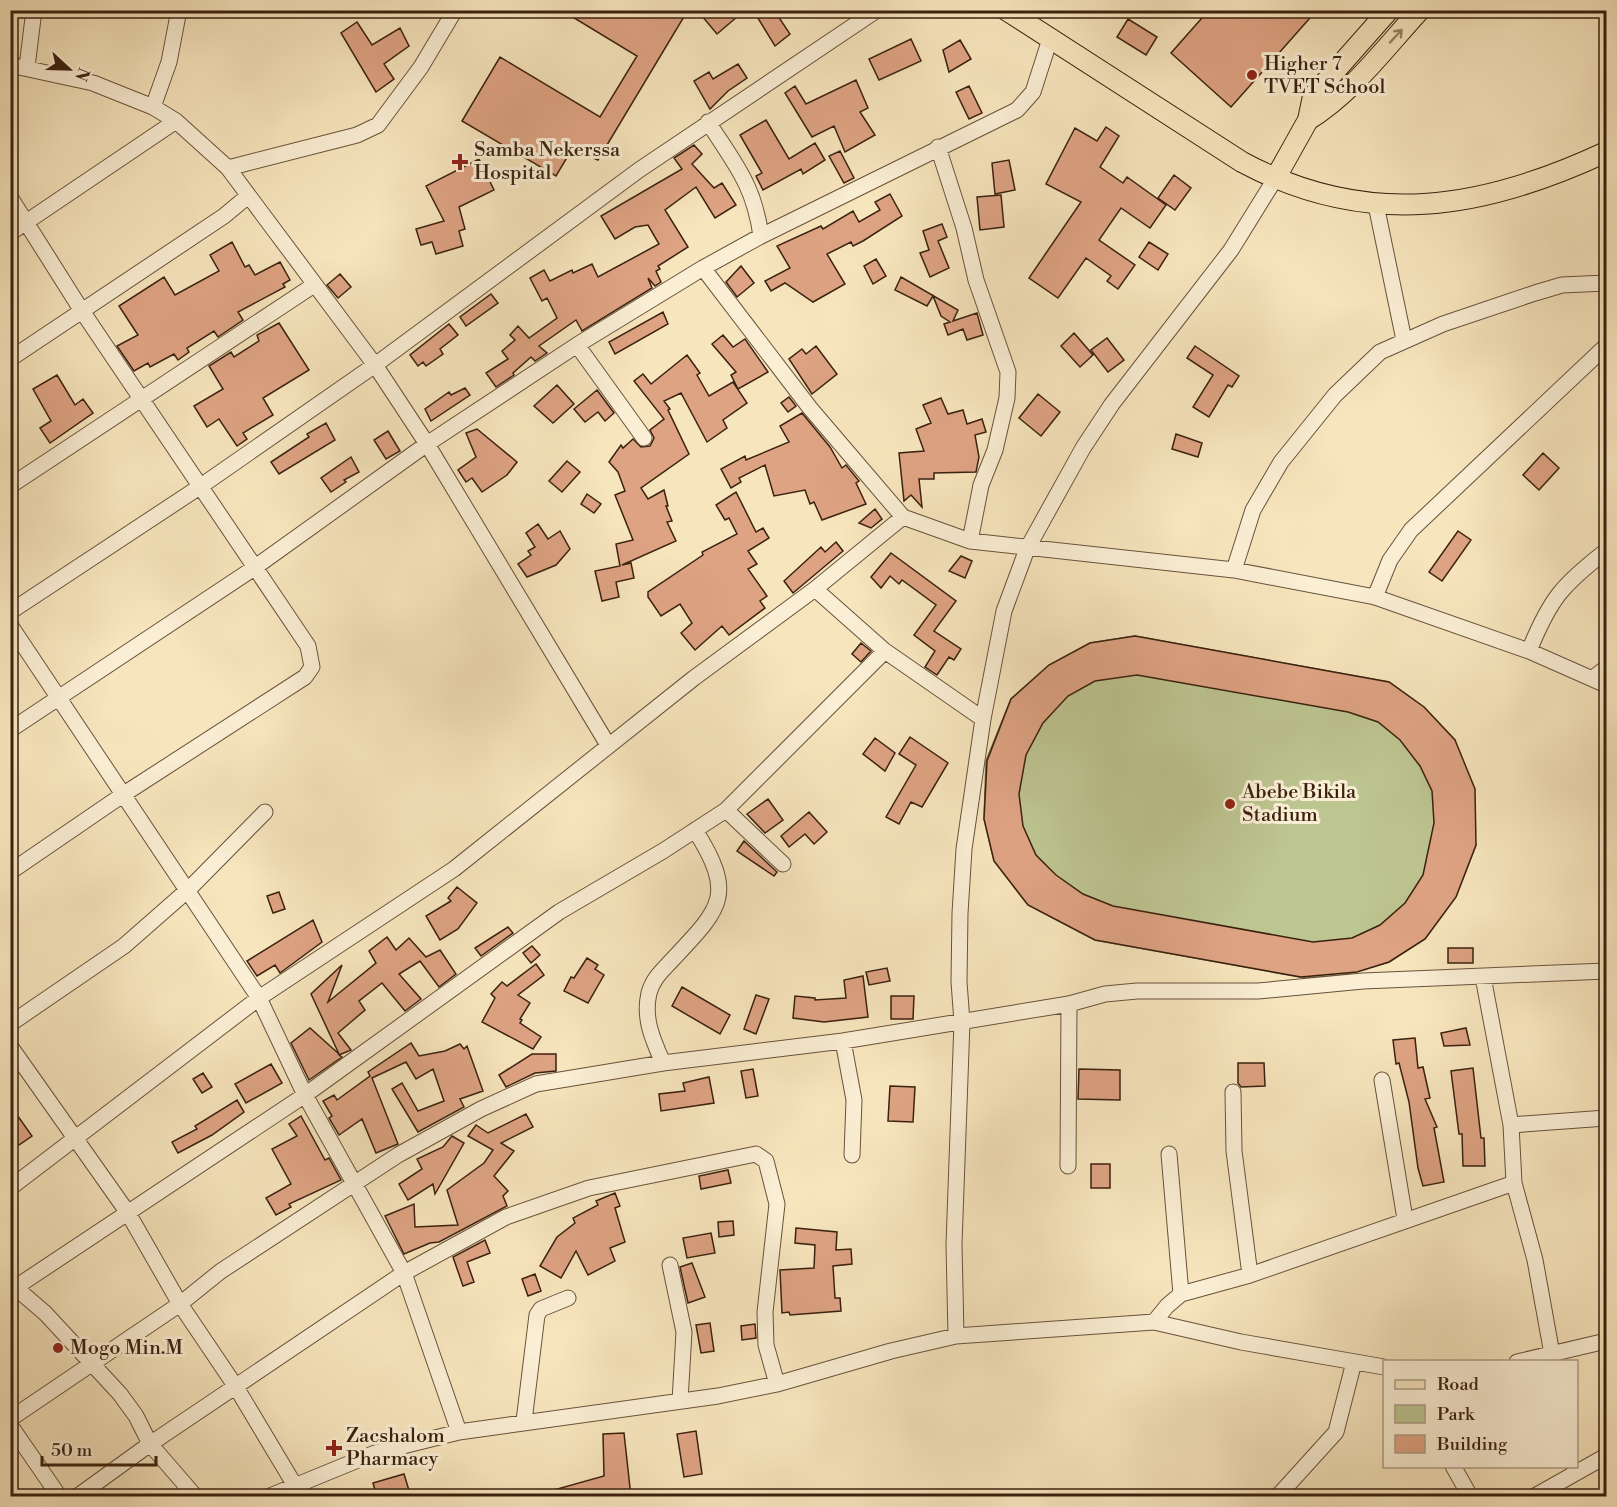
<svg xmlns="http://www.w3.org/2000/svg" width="1617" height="1507" viewBox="0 0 1617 1507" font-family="'Libre Bodoni',serif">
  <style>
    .green { fill: #bdc591; stroke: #7c7350; stroke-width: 1.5 }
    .building { fill: #dea383; stroke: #3a210f; stroke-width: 1.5; fill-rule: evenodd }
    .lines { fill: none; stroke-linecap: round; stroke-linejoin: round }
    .minor-casing { stroke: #69523a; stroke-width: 17 }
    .major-casing { stroke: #3a210f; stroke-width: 22 }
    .minor { stroke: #faeed4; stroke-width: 15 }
    .major { stroke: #f7e5bd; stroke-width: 20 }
    .oneway { stroke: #988366 }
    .poi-dot { fill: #8f2418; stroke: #faeed4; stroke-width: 2 }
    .labels { text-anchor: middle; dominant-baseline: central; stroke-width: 6; stroke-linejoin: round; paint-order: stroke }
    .poi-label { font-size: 20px; fill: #3a210f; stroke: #faeed4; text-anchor: start }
  </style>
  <rect width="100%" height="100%" fill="#f7e5bd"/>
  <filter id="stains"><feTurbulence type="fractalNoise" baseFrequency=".00333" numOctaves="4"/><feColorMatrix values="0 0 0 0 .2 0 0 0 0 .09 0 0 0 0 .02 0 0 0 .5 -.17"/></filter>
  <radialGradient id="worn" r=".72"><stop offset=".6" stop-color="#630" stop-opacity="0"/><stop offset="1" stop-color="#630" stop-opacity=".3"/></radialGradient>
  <path class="green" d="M1135,636L1389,682L1424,707L1455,740L1476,845L1456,897L1425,939L1389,962L1344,975L1305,978L1095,940L1028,905L994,861L984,819L986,761L1011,699L1049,665L1090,643Z"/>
  <path class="building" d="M561,10H688L598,160L572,149L556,176L462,121L500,57L600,117L637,56Z
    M697,10H745L717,34Z
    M753,10H774L790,34L775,46Z
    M1209,10H1317L1231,107L1171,53Z
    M1128,19L1157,37L1146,55L1117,37Z
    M357,22L372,45L400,28L409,46L384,64L394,79L376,92L341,33Z
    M911,39L921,61L879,80L869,59Z
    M960,40L971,59L949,72L943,50Z
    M738,64L747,78L728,91L710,109L694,81L709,72L713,79Z
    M856,80L868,108L860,112L875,135L845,152L834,126L812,137L785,93L795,86L806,104Z
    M969,86L982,113L969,119L956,92Z
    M766,120L789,159L815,143L825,160L803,174L801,169L763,190L756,176L762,173L740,135Z
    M1106,127L1119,136L1100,167L1123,183L1127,177L1166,205L1150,228L1121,208L1099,240L1135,265L1118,289L1107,281L1111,276L1086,258L1058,298L1029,278L1081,202L1046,184L1075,128L1097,141Z
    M694,145L702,154L692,164L714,188L722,183L736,205L715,218L696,187L665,210L688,247L658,266L660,269L656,271L661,282L655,286L648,278L652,288L582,331L576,320L539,346L547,353L535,361L531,357L513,373L514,375L496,387L486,373L508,359L502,351L515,340L510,335L518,326L529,338L557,318L547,298L542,301L530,278L544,270L550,281L572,270L573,273L592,264L598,277L659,244L648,225L635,227L615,239L601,216L682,169L674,158Z
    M840,151L854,178L844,183L829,156Z
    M479,159L494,190L459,207L465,229L459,231L463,246L436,254L432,242L421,245L416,229L444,221L426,186Z
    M1009,160L1015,190L995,194L992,163Z
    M1174,175L1191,188L1175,210L1158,198Z
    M890,194L902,216L863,241L853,246L851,242L827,254L845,284L813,302L785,283L771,291L765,281L790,268L777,246L821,226L823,229L853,211L859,222L880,210L875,202Z
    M1001,195L1004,227L980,230L977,197Z
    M942,224L947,237L938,241L949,268L930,277L920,253L929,250L923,231Z
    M232,242L245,267L249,265L255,275L280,262L290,280L283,284L285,287L238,312L243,320L218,337L214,331L187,348L189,352L178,360L174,354L150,367L148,363L134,371L117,346L138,335L119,306L164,277L175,295L219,271L210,255Z
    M1149,242L1168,254L1158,270L1139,257Z
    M876,259L886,276L873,284L864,266Z
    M741,266L754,283L737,297L726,282Z
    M340,274L351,287L338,298L327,285Z
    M901,277L958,310L953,321L977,313L983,335L967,340L963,329L948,335L944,324L950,322L941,316L933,296L927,306L895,290Z
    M491,294L498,303L466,326L460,317Z
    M663,312L668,324L615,354L609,342Z
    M279,323L309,370L263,398L273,415L243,433L247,439L237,446L219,419L207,427L194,406L223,389L209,366L231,352L234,357L259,341L257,335Z
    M449,324L458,335L440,349L443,354L426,366L423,362L418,366L410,355Z
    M1074,333L1093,355L1080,367L1061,346Z
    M723,335L733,347L745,339L768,372L738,389L731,375L736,372L712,344Z
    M1107,338L1124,360L1108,372L1091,350Z
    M816,346L837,374L812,394L789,359L802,349L806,354Z
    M1195,346L1239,376L1232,387L1228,385L1209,417L1193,407L1213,375L1187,358Z
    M687,355L700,373L697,375L709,396L733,382L747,403L723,420L727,428L707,442L681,393L664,401L670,409L668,410L689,454L641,488L648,499L664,490L668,506H666L672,521L667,522L676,541L622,565L631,563L634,578L616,582L619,597L602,601L595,571L620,566L616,544L633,540L615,495L625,491L618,472L609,462L621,445L623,448L633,439L641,447L650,446L654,438L650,430L664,419L634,381L643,374L651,384Z
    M57,375L75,405L83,399L93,413L50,443L40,428L51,421L33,389Z
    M557,385L574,404L553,423L534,406Z
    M465,388L470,395L431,421L425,409L449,392L451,395Z
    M597,390L614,413L605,421L598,412L585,422L574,409Z
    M1038,394L1060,412L1041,436L1019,418Z
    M789,397L796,406L788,412L781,403Z
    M941,398L948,414L963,410L967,424L982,419L986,432L975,435L979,457L976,472L934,473V479H919L922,507L911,495L904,501L899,453L924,451L916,429L931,423L923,405Z
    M802,413L830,447L842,468L846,465L859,481L856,483L866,504L822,520L814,502L810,504L805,490L774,496L765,465L739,478L741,482L731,488L721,469L745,456L746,460L789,442L780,426Z
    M326,423L335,440L279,474L271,462L309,437L307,434Z
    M477,429L517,462L507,475L482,492L472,478L466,482L458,470L476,457L466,433Z
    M388,431L400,451L386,459L374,440Z
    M1176,434L1202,443L1198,457L1172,449Z
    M1543,453L1559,468L1539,490L1523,475Z
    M351,457L359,472L344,480L346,482L331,492L321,478Z
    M567,461L580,472L562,492L549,481Z
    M736,492L756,532L763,528L769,538L748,551L757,564L748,569L767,596L760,601L765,608L729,635L722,626L695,650L681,633L692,623L680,604L661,616L648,597V592L703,555L702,552L737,534L729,518L725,520L716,505Z
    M587,494L601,504L594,513L581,504Z
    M875,509L882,519L871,528L859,523Z
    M538,524L548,539L560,531L570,549L556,565L527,577L518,564L531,555L528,551L535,547L526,533Z
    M1458,531L1471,540L1442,581L1429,572Z
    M836,542L843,551L793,593L784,581L821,547L825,552Z
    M891,553L956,601L934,631L961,649L954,660L949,657L937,675L925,667L935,651L914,635L936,605L902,580L899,584L890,576L881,588L871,577Z
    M961,556L972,561L965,578L949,571Z
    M1135,636L1389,682L1424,707L1455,740L1475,789L1476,845L1456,897L1425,939L1389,962L1357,972L1301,977L1095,940L1028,905L994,861L984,819L987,761L1011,699L1049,665L1090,643ZM1137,675L1348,712L1378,722L1400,740L1420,766L1432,791L1434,823L1423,875L1405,903L1380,925L1352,938L1313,942L1113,906L1083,894L1056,875L1036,855L1023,826L1019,794L1026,755L1043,723L1068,696L1095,681Z
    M861,643L871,651L861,662L852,654Z
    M910,737L948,763L922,807L911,802L899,824L886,817L916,765L899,754Z
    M875,738L895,753L885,771L863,754Z
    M768,799L783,820L765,833L747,814Z
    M809,812L827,832L814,844L805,834L789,847L781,836Z
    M744,841L777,872L774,876L737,851Z
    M457,887L477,903L458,929L440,940L426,916L451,901L448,898Z
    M279,892L285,909L273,913L267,896Z
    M313,920L322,942L280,973L275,965L257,976L247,961Z
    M508,927L513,933L481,956L475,948Z
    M387,937L396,950L409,938L426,957L440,950L456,974L439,987L420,961L399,974L421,999L405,1011L382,983L359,1001L365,1010L338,1033L351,1050L339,1055L342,1057L309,1080L291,1043L310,1028L339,1054L311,994L342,965L328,1002L376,963L369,951Z
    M532,946L540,955L531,963L523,953Z
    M1448,948H1473V963H1448Z
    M587,958L598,965L595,969L604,975L588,1003L564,991L571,977L574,978Z
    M536,964L544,975L518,995L530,1003L520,1019L522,1020L520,1023L541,1037L533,1049L482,1022L495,998L491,994L502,982L507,986Z
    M887,968L890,981L869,985L866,972Z
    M863,976L868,1017L824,1022L793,1018L795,996L815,998V1000L846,998L844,980Z
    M682,987L730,1015L720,1034L672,1006Z
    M756,995L769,999L756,1034L744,1029Z
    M891,996H914L913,1019H891Z
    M1466,1028L1470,1045L1444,1046L1441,1033Z
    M1415,1038L1418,1068L1423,1067L1430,1098L1425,1099L1437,1127L1434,1128L1444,1182L1423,1186L1418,1168L1409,1102L1399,1063L1396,1064L1393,1040Z
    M411,1043L419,1056L445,1051L460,1044L464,1049L467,1046L483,1091L460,1099L464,1107L418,1132L392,1089L402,1083L418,1111L444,1101L433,1069L416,1079L406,1062L372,1078L398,1144L376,1153L362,1119L339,1135L329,1118L332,1116L323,1101L334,1095L337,1100L370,1076L368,1072Z
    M532,1054H556V1071L535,1073L506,1087L499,1075Z
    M1238,1063H1264L1265,1086L1241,1087L1238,1083Z
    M271,1064L282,1083L246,1103L235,1084Z
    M1473,1068L1481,1138H1484L1485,1166H1463L1462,1134H1459L1451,1071Z
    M753,1069L758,1096L746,1098L741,1071Z
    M1079,1069L1120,1070V1100L1078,1099Z
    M203,1073L212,1087L202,1093L193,1079Z
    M709,1077L714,1103L661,1111L659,1094L685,1091L683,1083Z
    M890,1086L915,1087L913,1122L888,1121Z
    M237,1100L244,1112L212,1135L178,1153L172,1142L197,1129L195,1126Z
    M10,1105L32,1136L10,1151Z
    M526,1114L533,1127L501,1143L514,1151L494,1176L508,1191L503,1196L507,1206L439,1242L430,1243L404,1254L385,1216L414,1204L415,1227L458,1225L447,1190L484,1163L493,1150L468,1136L476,1125L488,1133Z
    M301,1116L325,1160L329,1158L341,1180L289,1204L291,1207L276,1215L266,1198L291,1184L272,1149L297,1136L289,1124Z
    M452,1136L464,1143L435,1194L433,1184L408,1200L399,1184L422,1169L417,1159L443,1147Z
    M1091,1164H1110V1188H1091Z
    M728,1170L731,1183L701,1189L699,1176Z
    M615,1193L620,1206L615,1208L625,1242L610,1248L615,1261L588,1275L576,1251L561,1278L540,1266L557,1237L575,1223L573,1218L598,1205L596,1201Z
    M733,1221L734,1235L719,1237L718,1222Z
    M796,1228L837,1232L836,1250L851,1249L852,1264L833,1266L835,1298H840L841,1311L790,1315L789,1312L782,1313L780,1270L814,1268L815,1245L795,1243Z
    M711,1233L715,1253L687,1258L683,1238Z
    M485,1240L490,1253L467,1262L474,1282L463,1286L453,1257Z
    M692,1263L705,1297L688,1303L680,1267Z
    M535,1274L541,1291L528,1296L522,1279Z
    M710,1323L714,1351L701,1353L696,1325Z
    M755,1324L756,1338L742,1340L741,1326Z
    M696,1431L702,1474L684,1477L677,1434Z
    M624,1433L631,1497H611L607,1490L581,1497H543V1493L604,1476L603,1434Z
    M404,1474L411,1497H377L373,1483Z"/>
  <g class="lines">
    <defs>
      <path id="minor" d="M10,65L93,83L153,107L176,121L228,168L375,365L427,444L608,745
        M27,67L34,10
        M153,107L169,62L179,10
        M708,122C735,164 754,185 761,236
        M938,147L964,228L976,280L1008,372L1007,398L995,450L981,485L970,541
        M228,168L357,135L378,125L421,67L455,10
        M10,197L82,311L308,646L312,667L305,677L124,794L10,872
        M1376,205L1404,340
        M10,233L176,121
        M703,268L810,408L903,517L970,541L1234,570L1375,597L1529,651L1606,685
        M577,345L644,438
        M10,359L224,216L248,196
        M10,486L314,285
        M1234,570L1253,510L1281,462L1335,395L1380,352L1443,324L1535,293L1562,285L1606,283
        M815,589L885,651L983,719
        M1375,597L1390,560L1411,530L1606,346
        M10,612L201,486L375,365L639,170L877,10
        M10,625L259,998L305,1095L404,1273L459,1432
        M1529,651C1550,599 1562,585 1606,551
        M1593,678L1606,668
        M10,730L254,568L427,444L577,345L703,268L761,236L1017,110L1033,92L1050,39
        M726,810L783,864
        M1483,977L1511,1125L1514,1183L1535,1260L1552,1354
        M10,1024L124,946L189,889L265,812
        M843,1041L854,1100L852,1155
        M10,1046L128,1213L180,1304L236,1387L294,1484
        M663,1063C653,1040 643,1019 649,993C653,978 663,970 673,959C721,908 736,895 695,830
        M1382,1080L1405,1219
        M1233,1092L1234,1151L1250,1275
        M1511,1125L1606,1118
        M1169,1154L1181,1294
        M1068,1166L1069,1004
        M10,1188L259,998L454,869L694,678L815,589L903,517
        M670,1265L684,1332L680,1401
        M10,1283L45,1313L120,1394L136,1416L150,1444L195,1496
        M10,1291L305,1095L559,912L663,851L726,810L885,651
        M1154,1322L1167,1306L1181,1294L1250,1275L1514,1183
        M956,1336L954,1244L962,1022L959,982L960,913L964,849L983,719L1004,611L1027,549L1083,448L1112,404L1231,250L1275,179
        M1517,1362L1606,1341
        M10,1419L180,1304L221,1271L398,1155L481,1109L536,1084L663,1063L843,1041L1069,1004L1105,994L1137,991H1258L1363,981L1606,971
        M524,1421L537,1315L541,1309L568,1298
        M10,1425L59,1496
        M1453,1466L1470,1496
        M78,1496L150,1444L404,1273L506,1217L589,1188L756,1154L766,1161L777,1204L765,1312L766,1345L777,1384
        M270,1496L375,1453L459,1432L718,1396L777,1384L891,1351L956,1336L1154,1322L1241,1342L1384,1367
        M1278,1496L1336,1432L1354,1362
        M1535,1496L1606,1456"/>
      <path id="major" d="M1006,10L1242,162C1367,229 1482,210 1606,152
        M1308,120C1352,93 1385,48 1420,10
        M1275,179L1308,120L1313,96L1389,10"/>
    </defs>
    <use href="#minor" class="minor-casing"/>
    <use href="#major" class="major-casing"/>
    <use href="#minor" class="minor"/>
    <use href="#major" class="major"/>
  </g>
  <defs><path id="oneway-shaft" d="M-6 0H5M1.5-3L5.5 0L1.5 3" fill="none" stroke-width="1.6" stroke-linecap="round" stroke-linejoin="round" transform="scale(1.5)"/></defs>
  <use class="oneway" href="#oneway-shaft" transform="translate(1396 36) rotate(-47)"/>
  <g class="poi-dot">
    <circle cx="1252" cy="75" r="6"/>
    <path d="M457 153h6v6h6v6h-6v6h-6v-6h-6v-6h6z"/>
    <circle cx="1230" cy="804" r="6"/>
    <circle cx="58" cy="1348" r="6"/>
    <path d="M331 1439h6v6h6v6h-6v6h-6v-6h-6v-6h6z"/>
  </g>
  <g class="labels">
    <g class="poi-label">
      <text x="1264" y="64">Higher 7<tspan x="1264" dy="23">TVET School</tspan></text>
      <text x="474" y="150">Samba Nekerssa<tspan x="474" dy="23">Hospital</tspan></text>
      <text x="1242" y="792">Abebe Bikila<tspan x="1242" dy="23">Stadium</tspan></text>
      <text x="70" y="1348">Mogo Min.M</text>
      <text x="346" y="1436">Zacshalom<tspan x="346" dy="23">Pharmacy</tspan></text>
    </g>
  </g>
  <rect width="1617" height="1507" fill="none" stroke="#f7e5bd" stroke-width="36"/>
  <rect x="12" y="12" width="1593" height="1483" fill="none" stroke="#3a210f" stroke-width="3"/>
  <rect x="18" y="18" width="1581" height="1471" fill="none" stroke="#3a210f" stroke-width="1.5"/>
  <rect x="1383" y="1360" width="195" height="108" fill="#faeed4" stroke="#ad9c85" stroke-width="1.5"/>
  <rect x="1395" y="1380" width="30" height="9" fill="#f7e5bd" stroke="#ad9c85" stroke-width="1.5"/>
  <text x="1437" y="1390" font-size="18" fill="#3a210f">Road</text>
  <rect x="1395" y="1405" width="30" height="18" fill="#bdc591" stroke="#ad9c85" stroke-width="1.5"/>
  <text x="1437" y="1420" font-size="18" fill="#3a210f">Park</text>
  <rect x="1395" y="1435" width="30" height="18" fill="#dea383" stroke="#ad9c85" stroke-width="1.5"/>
  <text x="1437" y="1450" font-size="18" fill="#3a210f">Building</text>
  <g transform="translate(69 69) rotate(112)" stroke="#faeed4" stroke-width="4.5" paint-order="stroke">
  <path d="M0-4.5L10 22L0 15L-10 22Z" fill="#3a210f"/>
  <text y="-9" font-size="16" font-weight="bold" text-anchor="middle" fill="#3a210f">N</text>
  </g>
  <path d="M42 1456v9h114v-9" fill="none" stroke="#3a210f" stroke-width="3"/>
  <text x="51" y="1456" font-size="18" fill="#3a210f" stroke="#faeed4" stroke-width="4.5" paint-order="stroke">50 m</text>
  <rect width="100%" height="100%" filter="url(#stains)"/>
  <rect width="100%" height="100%" fill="url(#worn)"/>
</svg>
